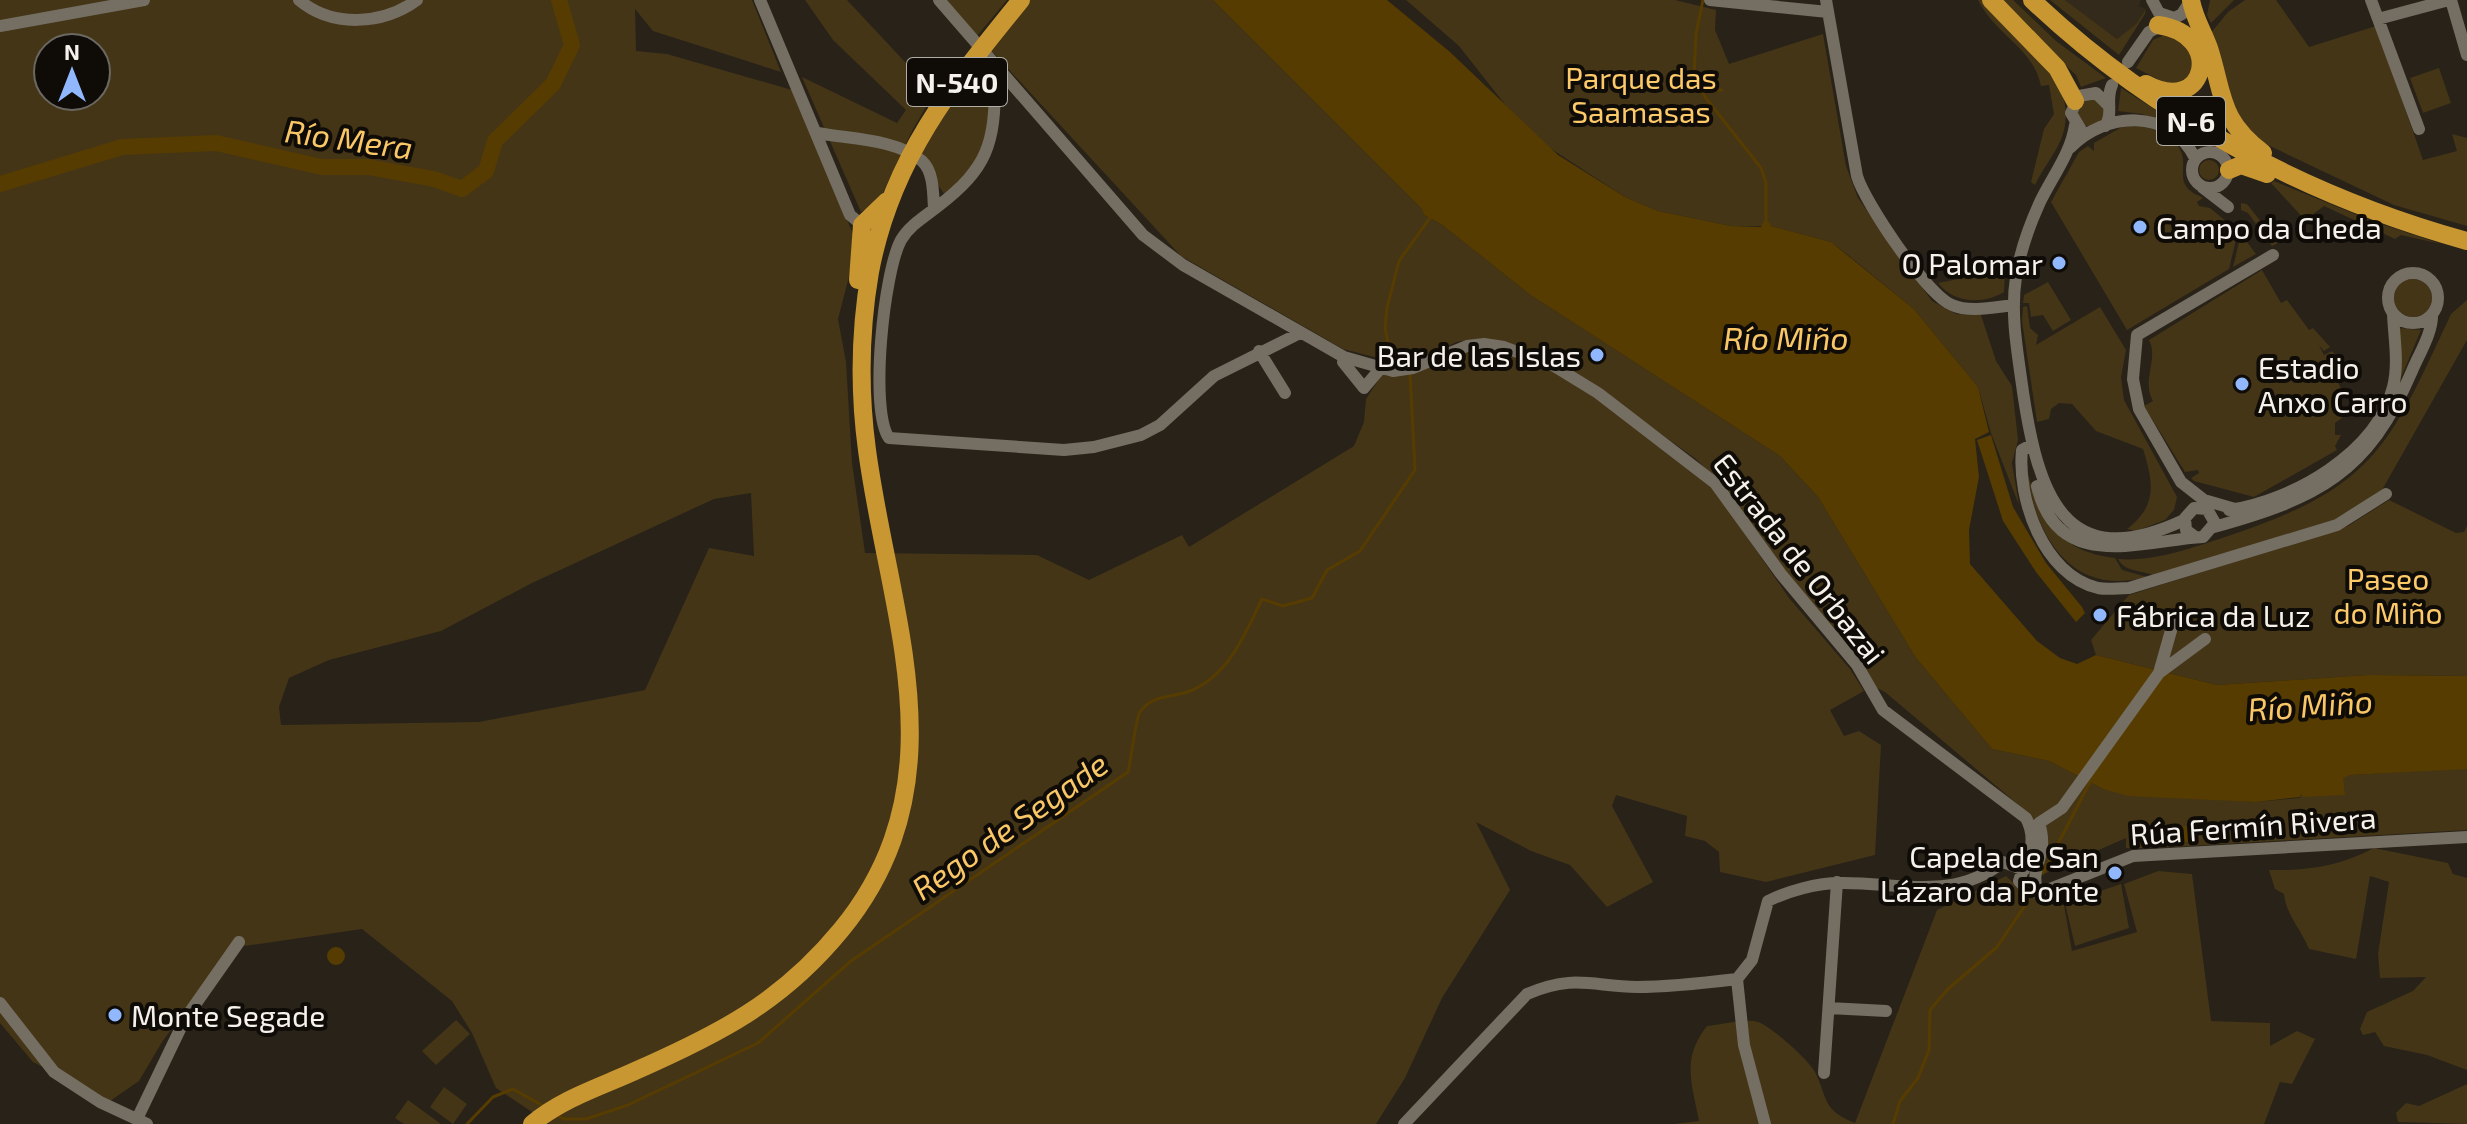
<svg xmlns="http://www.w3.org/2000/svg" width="2467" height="1124" viewBox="0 0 2467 1124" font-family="'Exo 2',sans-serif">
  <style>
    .built { fill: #332a1b }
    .green { fill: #443517; fill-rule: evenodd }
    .water { fill: #563c00 }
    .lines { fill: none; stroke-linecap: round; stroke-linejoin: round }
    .stream { stroke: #563c00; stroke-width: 3 }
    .river { stroke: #563c00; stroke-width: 16 }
    .minor { stroke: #756e62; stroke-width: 12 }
    .highway { stroke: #c89732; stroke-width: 18 }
    .poi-dot { fill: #91b8fd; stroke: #0f0c08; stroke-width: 3 }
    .labels { text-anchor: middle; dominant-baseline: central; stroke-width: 8; stroke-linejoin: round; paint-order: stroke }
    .shield { fill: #0f0c08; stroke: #b1ada7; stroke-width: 2 }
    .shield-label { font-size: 28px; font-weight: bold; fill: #f6f2eb }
    .park-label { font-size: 30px; fill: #fdca6a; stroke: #0f0c08 }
    .poi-label { font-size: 30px; fill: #f6f2eb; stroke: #0f0c08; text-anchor: start }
    .street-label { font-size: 30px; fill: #f6f2eb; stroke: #0f0c08 }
    .water-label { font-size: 32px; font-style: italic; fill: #fac767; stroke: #0f0c08 }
  </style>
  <rect width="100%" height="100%" fill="#282218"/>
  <path class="built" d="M2065,0H2141L2139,6L2146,9L2136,24L2117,39Z"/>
  <path class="green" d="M0,0H752L781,72L653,31L635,9L636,51L667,54L792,90L853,234L852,265L838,319L846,362L852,463L865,553L1037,555L1089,580L1182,535L1189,547L1354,446L1364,422L1366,399L1383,373L1394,374L1386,360L1343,349L1181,256L989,48L1029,0H1213L1422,209L1424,215L1441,224L1529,294L1780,456L1818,497L1916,658L1992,749L2049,761L2103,789L2126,793L2255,802L2300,798L2302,789L2351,775L2467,768V830L2155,848H2126V838L2037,877L2029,874L2037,855L2021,807L1885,692L1873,686L1714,477L1696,459L1576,373L1485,338L1456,342L1432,354L1492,348L1553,371L1608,405L1700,477L1716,492L1789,598L1850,669L1864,691L1830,710L1844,736L1859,731L1881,745L1875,855L1766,882L1720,872L1719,852L1705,841L1685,836L1687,816L1616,795L1612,806L1653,882L1607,907L1570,865L1531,851L1476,822L1510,890L1442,998L1405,1078L1376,1124H550L496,1088L472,1033L452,1001L362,929L231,948L162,1042L139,1081L110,1101L33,1062L0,1023ZM48,48H96V96H48ZM751,493L754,556L709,548L645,690L479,722L281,725L279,707L289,678L329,660L441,631L532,583L714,499Z
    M805,0H847L934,93L912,131L879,201L861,212L802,77L897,123L906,110L833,40Z
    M946,0H1007L977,36Z
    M1406,0H1675L1716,10L1715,30L1729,64L1823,34L1846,166L1858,198L1932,301L1956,314L1981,315L1996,361L2012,386L2018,440L2012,463L2019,505L1991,433L1978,387L1914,309L1848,255L1831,242L1771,226H1731L1658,211L1625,197L1550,148L1511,112L1459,46Z
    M1978,0H1985C2019,36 2082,79 2062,137C2056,153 2043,168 2035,185L2031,182L2044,129L2054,114L2049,85L2041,86C2033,47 1996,36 1978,0Z
    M1997,0H2013L2056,41L2106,78L2081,87L2076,75Z
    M2050,0H2065L2117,39L2136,24L2146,9L2145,14L2119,55Z
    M2210,0H2234L2211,23L2207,15Z
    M2245,0H2276L2309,47L2376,26L2423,160L2457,151L2452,134L2467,138V226L2394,205L2251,137L2236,118L2210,34L2228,12Z
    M2169,33L2187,44L2195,69L2177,89L2136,68L2153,40Z
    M982,59C1006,102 989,171 944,194L920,156L935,128Z
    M2439,68L2451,103L2423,113L2410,78Z
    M2121,88L2184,128L2142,114L2118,111Z
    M2077 113a14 14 0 1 1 28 0a14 14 0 1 1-28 0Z
    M2139,124C2212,149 2166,173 2192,192C2195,195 2199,195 2203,198L2197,202L2199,206L2210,208L2238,231L2229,269L2127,330L2051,202L2079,152L2088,146L2094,151V143L2120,128Z
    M2199 170a10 10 0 1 1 20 0a10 10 0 1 1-20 0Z
    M2274,181L2372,221L2441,244L2401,235L2395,239L2324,206L2305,220L2271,183Z
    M2241,203L2247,204L2276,241H2282L2272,246L2248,213L2241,210Z
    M2241,234L2256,254L2233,267Z
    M2005,270L2004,292C1983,305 1953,303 1938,283Z
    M2262,270L2281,303L2287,300L2309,330L2313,328L2330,347L2324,351L2319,345L2324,355L2332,351L2341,361V379L2330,364L2341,389L2333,395L2342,418L2335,423V435H2341L2335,446L2337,450L2254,497L2194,481L2191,478L2199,473L2198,470L2185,472L2144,406L2153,401C2141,380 2159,359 2149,340Z
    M2394 298a19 19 0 1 1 38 0a19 19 0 1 1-38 0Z
    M2048,282L2071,320L2053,331L2043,315L2031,317L2029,303H2023L2024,295Z
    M2467,300V340L2382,490L2334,520L2153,575C2140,570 2125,572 2118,559C2153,562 2192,548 2225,537C2374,488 2388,449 2451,314Z
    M2027,306L2030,328L2038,335L2036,345L2100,307L2126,350L2121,377L2124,400L2177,497L2174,510L2165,520L2136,531L2127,529C2157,506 2154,484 2143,449L2096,431L2072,404L2059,403L2051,409L2049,419L2037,422L2022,321L2023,307Z
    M2398,328L2421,330L2400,380Z
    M2027,469C2038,519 2060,552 2115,558L2122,570L2147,577C2071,598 2034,535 2027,469Z
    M2389,500L2456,533L2464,532L2467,526V676L2368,675L2217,685L2096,655L2091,640L2129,595L2348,526Z
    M2374,848L2448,863L2453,874L2467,878V1070L2427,1055L2384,1046L2375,1032L2363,1035L2360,1029L2367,1012L2413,991L2426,977L2380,978L2378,954L2389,882L2370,876L2356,959L2309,949C2301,929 2286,915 2284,894L2275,889L2269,870C2307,871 2340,866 2374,848Z
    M2158,871L2192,874L2211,1021L2270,1023V1046L2297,1031L2315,1039L2292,1084L2280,1082L2264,1124H1674L1699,1121C1692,1083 1681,1059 1707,1026C1721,1025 1745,1018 1758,1022C1772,1027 1808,1059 1815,1072C1829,1100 1821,1109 1855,1123L1937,910L2006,876C2025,894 2037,903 2064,905L2072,951L2137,932L2124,884Z
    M2121,884L2129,928L2075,946L2065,903Z
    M456,1020L470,1034L436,1065L422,1051Z
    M2467,1084V1124L2398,1122L2396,1113L2406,1103L2419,1106Z
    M444,1087L467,1104L453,1124L430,1107Z
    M408,1100L441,1124H404L395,1118Z"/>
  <path class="water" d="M1213,0H1387L1450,52L1558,155L1625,197L1658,211L1731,226L1761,227L1764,221L1769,222L1771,226L1831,242L1914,309L1978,387L1989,432L1975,439L1979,477L1969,530L1970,564L2037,641L2060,658L2077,664L2096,655L2217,685L2368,675L2467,676V769L2351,775L2343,778L2345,795L2303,797L2301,794L2300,797L2256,802L2128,796L2103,789L2049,761L1992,749L1916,658L1818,497L1780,456L1529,294L1441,224L1424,215L1422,209Z
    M1991,435L2013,507L2046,563L2082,607L2085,613L2076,622L2036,572L2003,521L1977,440Z
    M2159,826H2192L2198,832L2189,833L2190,842H2179L2175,835L2165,845H2146L2139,831Z
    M327 956a9 9 0 1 1 18 0a9 9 0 1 1-18 0Z"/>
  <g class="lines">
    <path class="stream" d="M1703,0L1696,34L1694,76L1705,97L1761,168L1766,183V224
      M1703,90H1722
      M1409,364L1389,348L1385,328L1387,308L1399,261L1432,215
      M2043,873L2091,780
      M558,1116L564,1119H586L628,1105L758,1043L851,961L1128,772C1131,760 1136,717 1140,712C1152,694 1172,698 1190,691C1229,675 1245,634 1262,599L1283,606L1312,598L1327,570L1360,551L1415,470L1410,372
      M467,1124L493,1097L513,1089L545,1107
      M1893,1124L1900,1101L1918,1078L1929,1050L1930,1010L1948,989L1997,947L2028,901"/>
    <path class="river" d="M0,184L122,147L216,143L322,167H368L434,179L462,189L486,171L495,141L553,84L572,45L559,0"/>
    <path class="minor" d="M299,0C332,28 383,25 417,0
      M760,0L850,215L862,225
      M939,0L1143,235L1183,265L1344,357L1393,371L1413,368L1467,346L1484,344L1504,347L1554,366L1598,393L1715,483L1781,574L1857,665L1883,710L2026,818C2039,843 2026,858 2019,881L2029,892H2042L2133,856L2467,837
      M1710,0L1828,12
      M1826,0L1857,176C1865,203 1927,295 1952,305C1970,313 1995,307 2014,305
      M2152,0L2159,13L2171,17
      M2371,0L2419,129
      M2451,0L2467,55
      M2378,19L2449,0
      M0,26L144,0
      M2128,62L2149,32L2182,14L2191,0
      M1001,75L995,81C995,144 988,168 937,207C924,217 909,226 901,240C884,271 869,410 889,438L1064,450L1094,447L1141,435L1160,425L1214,376L1300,333
      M2075,125C2071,153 2052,177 2040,202C2029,226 2020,252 2016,277C2010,316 2018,354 2023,392C2038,492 2063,577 2184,520
      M2105,126C2114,113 2105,99 2112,85
      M2081,130L2071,113L2079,96L2096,93L2109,106
      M818,133C849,139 897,139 922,161C934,172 933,194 934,209
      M2070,148C2105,111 2170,108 2195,158
      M2192 170a18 18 0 1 1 36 0a18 18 0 1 1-36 0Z
      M2202,187L2228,207
      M2388 298a25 25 0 1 1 50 0a25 25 0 1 1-50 0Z
      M1259,351L1285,393
      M1344,357L1343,362L1364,388L1380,369
      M2031,445L2022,450C2017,498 2043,575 2098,588C2108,590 2118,588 2129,588L2337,525L2386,494
      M2037,486C2058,575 2143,540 2203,537L2215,523L2207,509L2194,508L2185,518L2186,530L2194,536
      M2235,509L2204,500L2181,482L2139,409L2133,379L2137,335L2273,255
      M2229,510C2292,501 2377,453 2393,387C2399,363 2394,338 2393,314
      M2214,527C2318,498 2368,474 2412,371C2419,354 2433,332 2432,314
      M2174,620L2159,673L2205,639
      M2038,893C2028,866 2050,857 2039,823L2062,808L2159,673
      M0,1003L54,1072L100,1102L147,1124
      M1829,1008L1886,1011
      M1824,1073L1837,882
      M137,1119L185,1019L239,942
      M1404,1124L1527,994C1574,974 1591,986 1637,987C1670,987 1704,983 1737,979
      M1765,1124L1744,1045L1737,979L1752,960L1768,901C1788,891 1817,883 1840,883C1899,882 1952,902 2003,862L2024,870"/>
    <path class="highway" d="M1991,0L2057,68L2075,101
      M2032,0C2153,115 2307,197 2467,241
      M2191,0C2194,18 2203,31 2209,48C2224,95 2219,120 2263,153
      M2146,84C2207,117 2225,34 2158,25
      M2229,170L2241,165L2267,174
      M858,280L862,225L887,201
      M532,1124C561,1099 600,1087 635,1071C719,1034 782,1002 841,930C964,780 889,616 867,450C859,391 860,330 870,272C891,160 951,86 1021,0"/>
  </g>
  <g class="poi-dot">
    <circle cx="2140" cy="227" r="8"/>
    <circle cx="2059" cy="263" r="8"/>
    <circle cx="1597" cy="355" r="8"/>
    <circle cx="2242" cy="384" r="8"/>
    <circle cx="2100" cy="615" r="8"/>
    <circle cx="2115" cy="873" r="8"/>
    <circle cx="115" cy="1015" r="8"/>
  </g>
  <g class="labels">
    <g class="shield">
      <rect x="907" y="58" width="100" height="48" rx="6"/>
      <rect x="2157" y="97" width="68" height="48" rx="6"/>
    </g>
    <g class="shield-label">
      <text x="957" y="82">N-540</text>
      <text x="2191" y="121">N-6</text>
    </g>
    <g class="park-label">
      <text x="1641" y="77">Parque das<tspan x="1641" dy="34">Saamasas</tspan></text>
      <text x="2388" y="578">Paseo<tspan x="2388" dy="34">do Miño</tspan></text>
    </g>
    <g class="poi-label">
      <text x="2156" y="227">Campo da Cheda</text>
      <text x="2043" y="263" text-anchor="end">O Palomar</text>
      <text x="1581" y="355" text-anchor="end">Bar de las Islas</text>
      <text x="2258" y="367">Estadio<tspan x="2258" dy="34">Anxo Carro</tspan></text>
      <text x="2116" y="615">Fábrica da Luz</text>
      <text x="2099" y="856" text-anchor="end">Capela de San<tspan x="2099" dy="34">Lázaro da Ponte</tspan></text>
      <text x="131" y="1015">Monte Segade</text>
    </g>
    <g class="street-label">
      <text transform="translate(1800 558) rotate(52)">Estrada de Orbazai</text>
      <text transform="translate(2253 825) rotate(-4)">Rúa Fermín Rivera</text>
    </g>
    <g class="water-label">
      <text transform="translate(349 138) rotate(8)">Río Mera</text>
      <text x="1786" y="337">Río Miño</text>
      <text transform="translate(2310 704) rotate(-4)">Río Miño</text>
      <text transform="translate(1009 825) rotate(-35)">Rego de Segade</text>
    </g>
  </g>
  <g transform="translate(72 72)"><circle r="38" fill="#0f0c08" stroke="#6b6863" stroke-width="2"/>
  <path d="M0-6L14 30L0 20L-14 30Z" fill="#91b8fd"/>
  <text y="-12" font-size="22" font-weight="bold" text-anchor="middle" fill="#f6f2eb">N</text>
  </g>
</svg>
